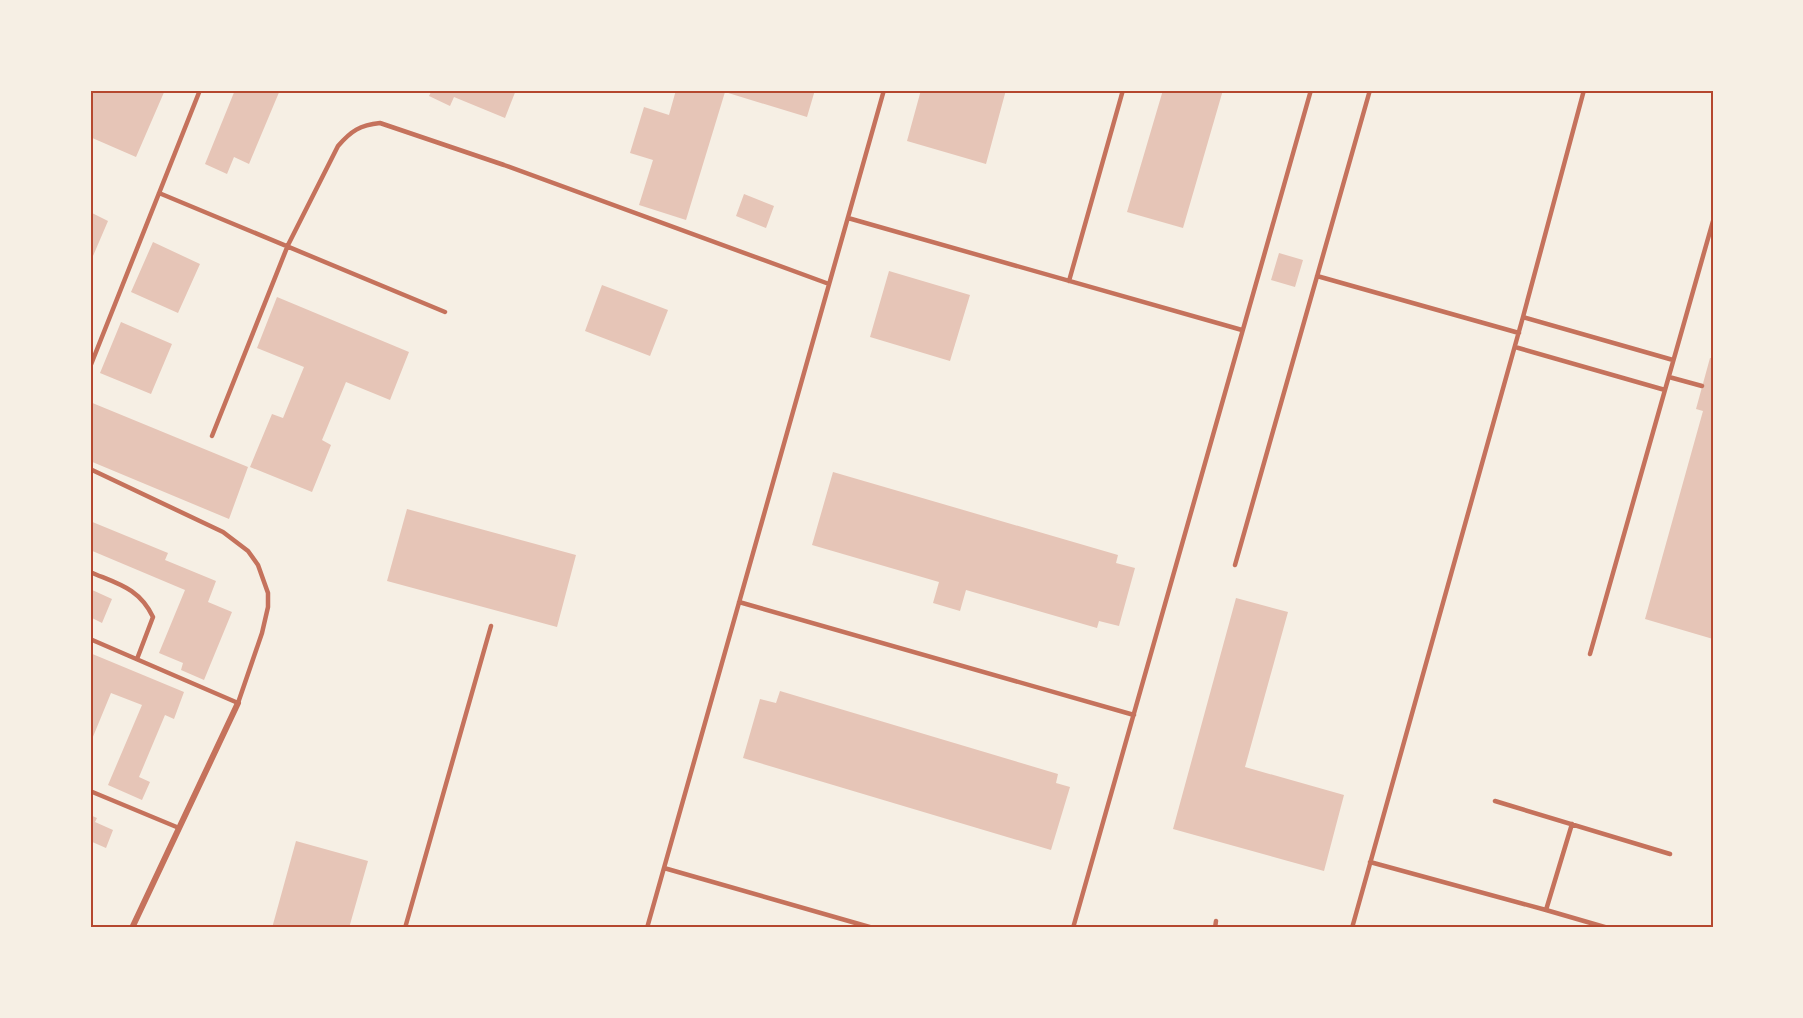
<svg xmlns="http://www.w3.org/2000/svg" width="1803" height="1018" viewBox="0 0 1803 1018" font-family="'Roboto Condensed',sans-serif">
  <style>
    .building { fill: #e6c5b7 }
    .lines { fill: none; stroke-linecap: round; stroke-linejoin: round }
    .service { stroke: #c5725c; stroke-width: 4.5 }
    .minor { stroke: #c5725c; stroke-width: 6 }
    .neatline { fill: none; stroke: #b5482f; stroke-width: 2 }
  </style>
  <rect width="100%" height="100%" fill="#f6efe4"/>
  <path class="building" d="M90,90H165L136,157L90,137Z
    M235,90H280L249,164L234,157L227,174L205,164Z
    M432,90H516L505,118L454,97L450,106L429,96Z
    M676,90H815L807,117L725,92L686,220L639,205L653,160L630,153L644,107L669,115Z
    M921,90H1006L986,164L907,141Z
    M1163,90H1223L1183,228L1127,212Z
    M744,194L774,206L766,228L736,216Z
    M90,212L108,221L90,263Z
    M153,242L200,264L178,313L131,292Z
    M1279,253L1303,260L1295,287L1271,280Z
    M889,271L970,295L950,361L870,337Z
    M602,285L668,310L650,356L585,331Z
    M277,297L409,352L390,400L346,382L322,440L331,445L312,492L250,467L272,414L283,418L304,367L257,348Z
    M121,322L172,344L151,394L100,373Z
    M1710,358H1713V639L1645,619L1703,411L1696,409Z
    M90,402L248,467L229,519L90,461Z
    M833,472L1118,555L1116,563L1135,568L1119,626L1099,621L1097,628L966,590L960,611L933,603L939,582L812,545Z
    M407,509L576,555L557,627L387,581Z
    M90,521L168,553L165,560L216,581L208,602L232,612L204,680L181,670L183,663L159,653L185,590L90,550Z
    M90,589L112,599L102,623L90,617Z
    M1236,598L1288,612L1245,767L1344,795L1324,871L1173,829Z
    M90,653L184,692L174,719L165,715L139,777L150,782L142,800L108,785L142,705L111,693L90,744Z
    M780,691L1058,774L1056,783L1070,787L1051,850L743,758L760,699L776,703Z
    M90,815L97,818L95,822L113,830L106,848L90,841Z
    M296,841L368,861L349,928H272Z"/>
  <g class="lines">
    <path class="service" d="M159,193L445,312
      M848,218L1242,330
      M1317,276L1519,333
      M1069,281L1123,90
      M1523,317L1673,360
      M1515,347L1665,390
      M90,367L200,90
      M1669,377L1702,386
      M212,436L288,245L338,146C351,131 360,125 380,123L504,165L829,284
      M90,469L223,532L248,551L258,565L268,593V607L262,633L238,703L90,639
      M1235,565L1370,90
      M90,572C118,584 139,588 153,617L137,659
      M739,602L1134,715
      M1590,654L1713,221
      M90,791L179,828
      M1495,801L1670,854
      M1572,824L1546,910L1608,928
      M1370,862L1546,910
      M664,868L873,928
      M405,928L491,626
      M647,928L884,90
      M1073,928L1311,90
      M1215,928L1216,921
      M1352,928L1523,317L1584,90"/>
    <path class="minor" d="M132,928L238,703"/>
  </g>
  <rect width="1803" height="1018" fill="none" stroke="#f6efe4" stroke-width="183"/>
  <rect x="92" y="92" width="1620" height="834" class="neatline"/>
</svg>
